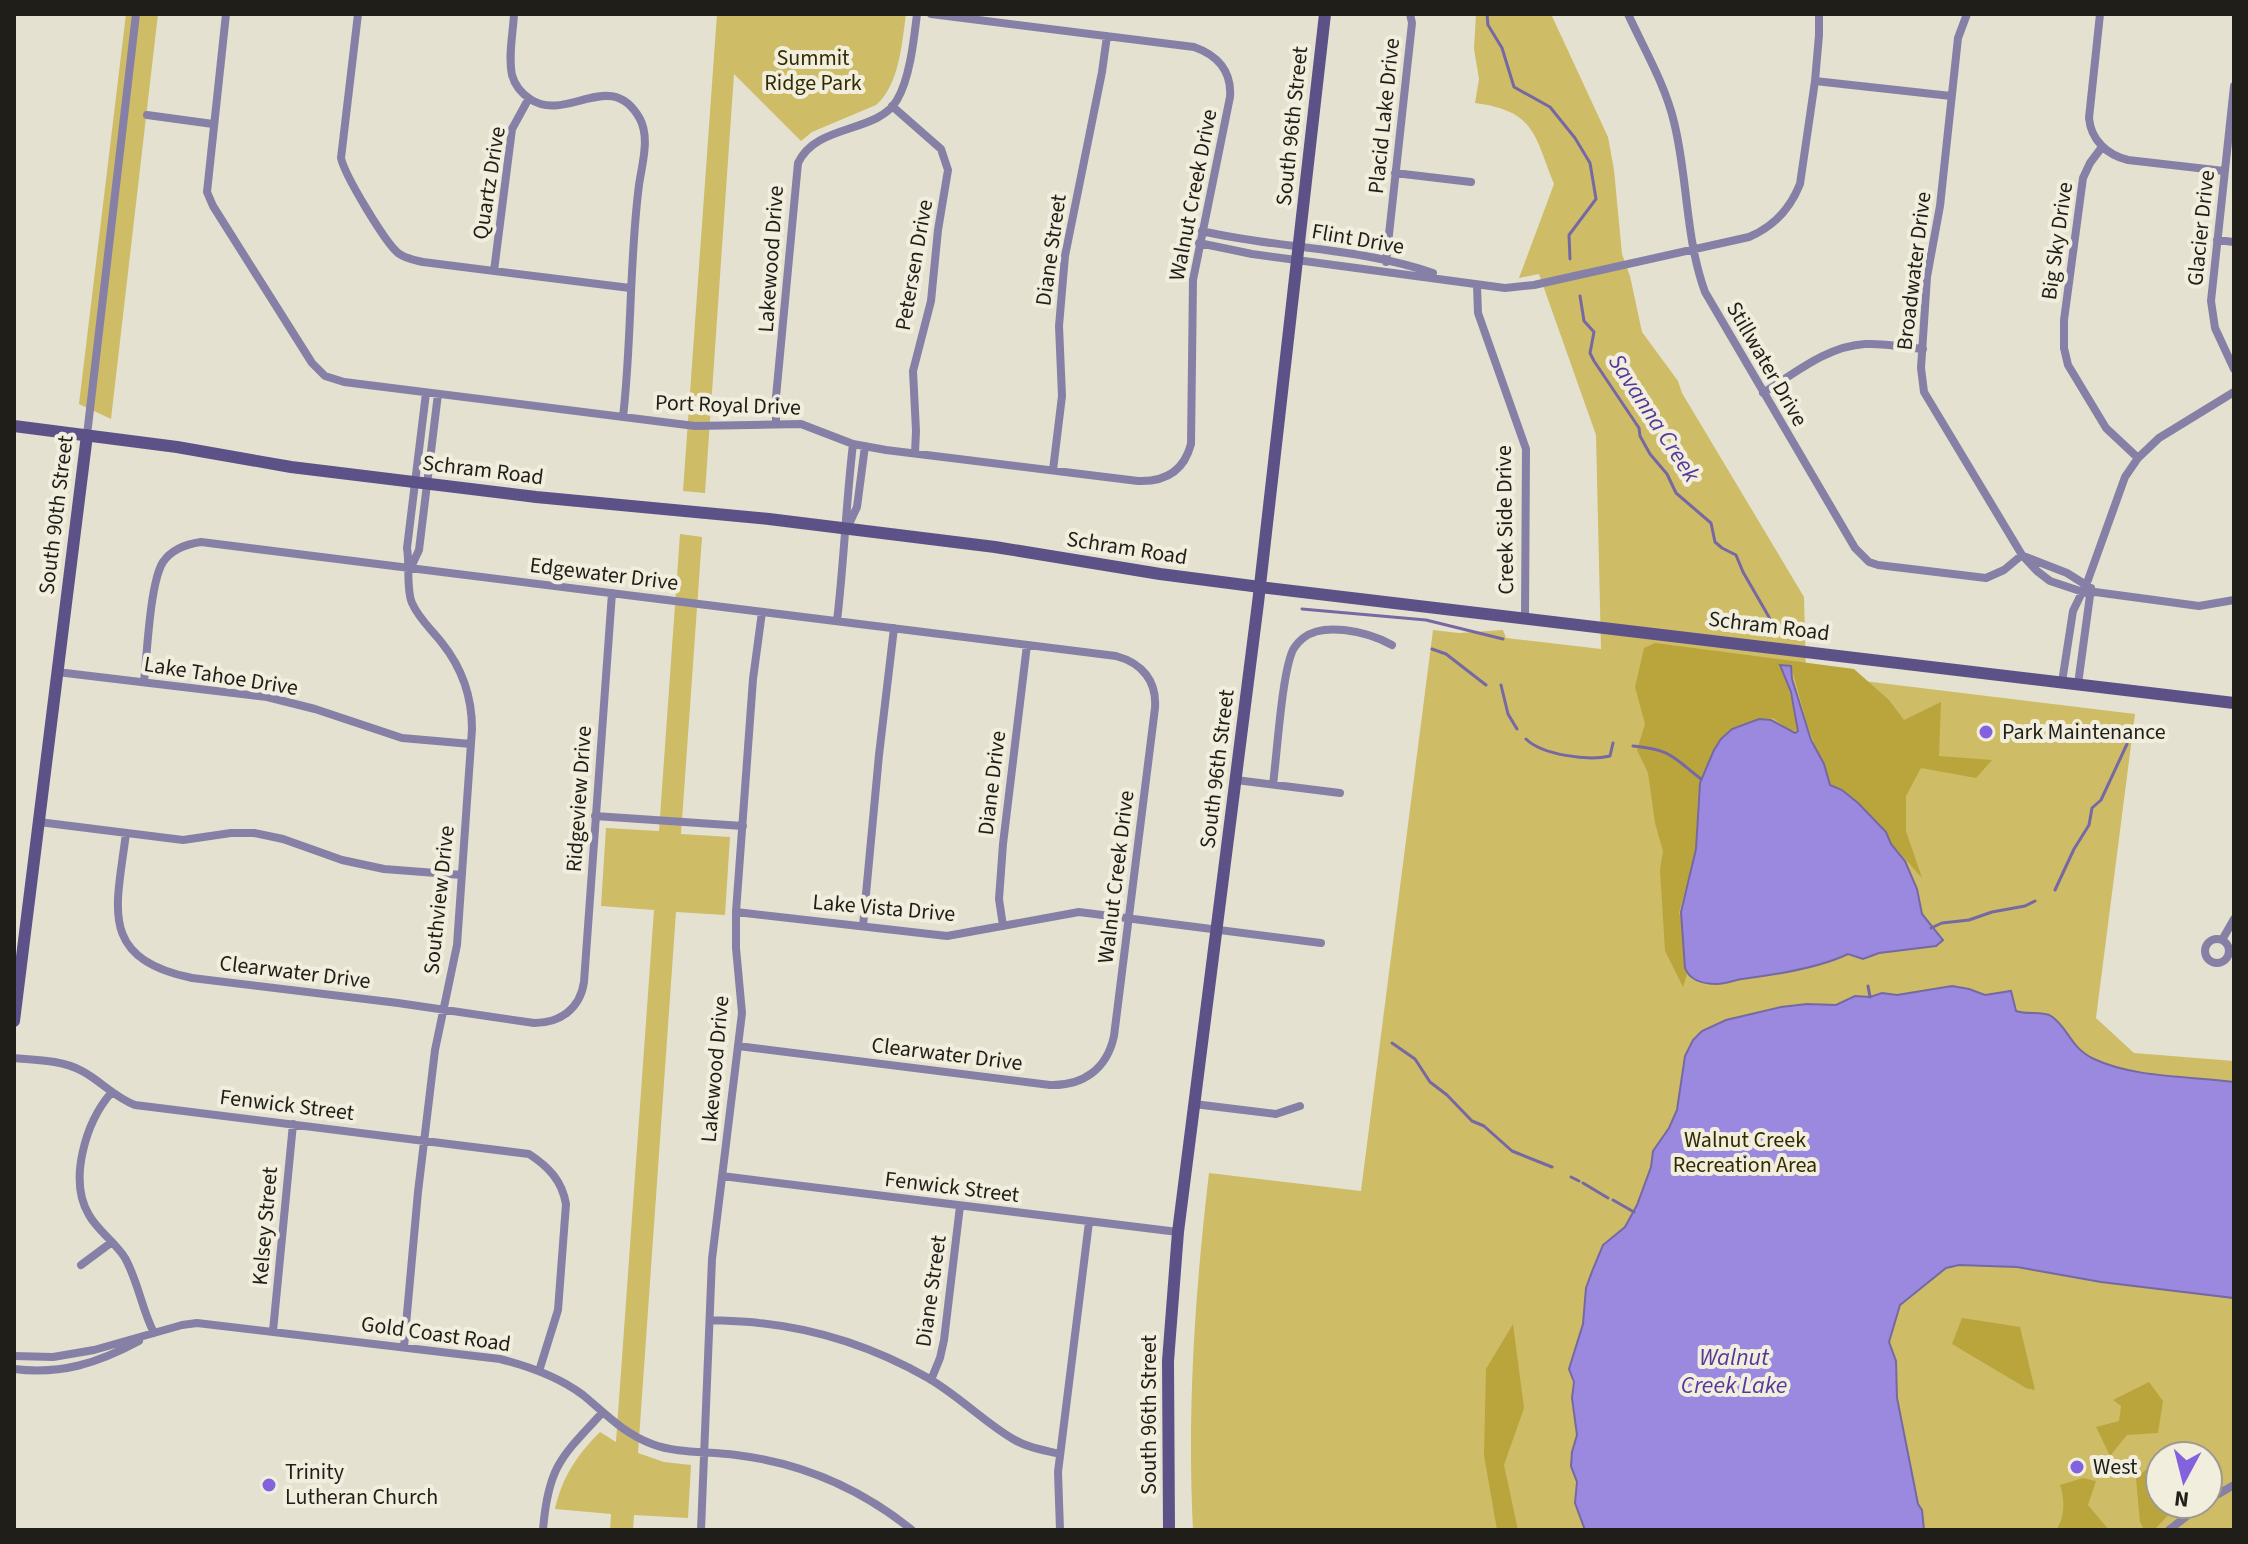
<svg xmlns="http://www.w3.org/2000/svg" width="2248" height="1544" viewBox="0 0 2248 1544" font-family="'Source Sans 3',sans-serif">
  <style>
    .green { fill: #cebc67; fill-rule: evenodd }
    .forest { fill: #baa53c }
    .water { fill: #9b89df; stroke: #7669a3; stroke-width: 2 }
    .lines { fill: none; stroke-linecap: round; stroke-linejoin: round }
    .stream { stroke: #7669a3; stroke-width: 3 }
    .street { stroke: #8680a6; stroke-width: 8 }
    .secondary { stroke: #5d5287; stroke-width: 12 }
    .poi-dot { fill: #8462dd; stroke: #f1eedd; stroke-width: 3 }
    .labels { text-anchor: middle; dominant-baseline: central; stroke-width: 8; stroke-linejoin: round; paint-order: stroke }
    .park-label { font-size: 22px; fill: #322a00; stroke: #f1eedd }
    .street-label { font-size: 22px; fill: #1f1e18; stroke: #f1eedd }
    .poi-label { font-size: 22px; fill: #1f1e18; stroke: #f1eedd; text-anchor: start }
    .water-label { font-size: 24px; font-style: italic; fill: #56389d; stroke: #f1eedd }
  </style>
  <rect width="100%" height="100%" fill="#e4e1d0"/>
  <path class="green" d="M126,14H158L111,419L79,404Z
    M717,14H906C902,43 899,86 876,105L812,132L801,141L734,74L705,493L683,491Z
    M1476,14H1551L1608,137L1614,170L1622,254L1630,276L1642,332L1678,381L1682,393L1804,597L1806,674L2135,714L2096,1018L2134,1053L2234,1061V1530H1193C1187,1410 1195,1292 1209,1173L1361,1191L1433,630L1459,633L1503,630L1506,638L1601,649L1596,435L1539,274L1519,278L1554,184C1534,134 1535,111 1475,103L1479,79L1474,49ZM2160,1456H2208V1504H2160Z
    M680,534L702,537L681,834L730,837L725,915L676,912L638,1453L664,1462L691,1465L688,1518L634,1515L633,1530H610L611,1514L555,1509C562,1477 577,1455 600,1432L616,1442L654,910L601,906L606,828L659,831Z"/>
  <path class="forest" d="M1655,643L1854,669L1889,700L1904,720L1941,702L1939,756L1992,760L1976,778L1921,768L1906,796V831L1922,878L1851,798L1830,786L1807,724L1791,666L1781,665L1797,716L1799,731L1789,730L1773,718L1749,722L1698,794L1696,849L1679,913L1684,926L1687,974L1683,987L1665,951L1660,870L1663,851L1655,823L1648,773L1637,750L1645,724L1635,687L1644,648Z
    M1962,1318L2020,1327L2035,1390L2026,1388L1952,1344Z
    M1513,1324L1524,1408L1504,1465L1518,1530H1497L1484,1455L1486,1369Z
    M2149,1382L2163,1401L2158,1433L2127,1435L2110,1456L2096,1427L2119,1421L2121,1406L2113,1400Z
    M2152,1465H2160V1504H2179L2154,1530H2144L2140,1522L2136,1478Z
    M2083,1478L2096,1481L2088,1505L2109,1530H2056C2065,1518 2065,1500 2060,1485Z"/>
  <path class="water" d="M1780,665L1791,666L1792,679L1811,740L1824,764L1830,785L1842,790L1858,803L1886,832L1891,844L1905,861L1917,889L1922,914L1943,940L1936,946L1879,953L1863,959L1848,954C1819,968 1774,975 1742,979C1734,980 1726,984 1717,984C1705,984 1690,981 1685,968L1681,912L1696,849L1700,783L1714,750L1721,739L1732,729L1759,719L1771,720L1795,733L1798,731L1791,692Z
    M1952,986L1969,989L1985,995L2011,991L2016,1011C2027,1015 2043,1011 2051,1016C2069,1028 2070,1048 2094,1059C2134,1078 2190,1076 2234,1082V1298L2101,1282L2017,1267L1959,1265L1946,1268L1900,1305L1889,1342L1896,1361L1897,1398L1918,1504L1922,1510L1924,1530H1585L1575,1503L1577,1482L1571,1466L1572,1452L1577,1435L1572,1398L1574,1382L1569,1369L1583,1324L1586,1288L1593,1269L1603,1245L1625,1227L1637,1205L1651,1167L1653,1151L1669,1128L1677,1110L1685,1056L1693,1040L1702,1031L1726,1020L1781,1007L1807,1004L1836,1005L1855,996L1870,997L1882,993L1897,995Z"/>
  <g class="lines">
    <path class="stream" d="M1487,14L1488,25L1502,48L1514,87L1550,107L1575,138L1590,163L1596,199L1569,235L1570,259
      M1580,296L1584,321L1594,332L1590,353L1594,361L1639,428L1640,436L1650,454L1667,474L1676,493L1711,523L1715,542L1722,548L1736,555L1743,572L1769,617L1772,629
      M1302,609L1426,620L1503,639
      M1432,649L1446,654L1486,685
      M1501,685L1508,714L1517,729
      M1526,739C1542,755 1588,761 1610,756L1613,743
      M1633,746C1673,750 1672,757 1701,779
      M2055,890L2074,849L2089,825L2092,808L2101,800L2127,744
      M1931,928L1942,923L1969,920L1992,912L2025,906L2035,901
      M1868,986L1870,997
      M1392,1043L1415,1059L1430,1082L1447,1095L1472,1121L1484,1126L1512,1151L1552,1167
      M1571,1177L1579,1181
      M1583,1183L1608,1198
      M1613,1200L1634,1212"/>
    <path class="street" d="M226,14L207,192L213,206L312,363L325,376L344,382L695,426L801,424L853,444L886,450L1138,481C1165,482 1184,471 1191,444L1193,280L1230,97C1232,71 1217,55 1194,47L931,14
      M358,14L341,158C345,176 385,242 398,253C406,259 414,260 423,262L630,288
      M514,14C513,34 508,56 512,75C515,86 521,93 530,99C567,124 611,66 640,119C650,138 642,164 639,185C629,262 632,340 623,417
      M1628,14C1644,49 1665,84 1674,122C1688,178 1685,237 1705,292L1855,548L1869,562L1878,565L1986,578L2004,570L2022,555
      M1967,14L1958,38L1940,206L1927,277L1921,368L1924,392L2022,555L2037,571L2050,581L2089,594L2095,592L2199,606L2234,600
      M2100,14L2089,118C2091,140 2107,155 2128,160L2224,171
      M1815,81L1951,96
      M2234,86L2211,301L2215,328L2234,369
      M892,106L941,149L948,170L938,230L931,301L913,371L916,431L915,453
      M147,115L213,124
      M2102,147L2090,163L2083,178L2064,320V348L2068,365L2106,428L2138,458
      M1395,173L1471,182
      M1202,231C1278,249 1358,247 1433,273
      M2217,240L2234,242
      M1199,243L1252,254L1505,288L1534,285L1749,237C1773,227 1790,209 1800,184L1815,81L1819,35V14
      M1386,262L1412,23L1410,14
      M494,271L512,129L529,98
      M1477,286L1478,313L1526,449L1525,617
      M1763,393C1794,374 1827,346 1865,344C1884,343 1904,347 1923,349
      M776,424V397L798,163C817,123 877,134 897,100C910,78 914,39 917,14
      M87,435L136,14
      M1053,470L1062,396L1059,326L1065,256L1102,72L1107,36
      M849,524L857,507L865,446
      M2026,557L2067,573L2086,585
      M411,567L419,550L438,394
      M837,621C844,562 846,503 853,444
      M57,672L267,697L315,709L402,738L471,744
      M144,682C147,655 150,582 163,562C172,549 186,544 201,542L1116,656C1142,663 1157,681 1155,708L1114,1036C1107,1069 1083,1086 1050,1085L738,1046
      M2062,682L2073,611L2088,580L2125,477L2138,458L2159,438L2234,392
      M2078,684L2091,588
      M1236,780L1340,793
      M1273,784C1277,756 1282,668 1294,648C1306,630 1325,628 1344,630C1362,632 1376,636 1392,645
      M595,816L743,826
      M39,822L183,840L231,833H254L283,839L342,860L384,869L462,875
      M126,833C117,907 97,958 192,978L398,1003L534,1023C560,1023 580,1009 584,982L612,593
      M736,912L947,936L1079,912L1321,943
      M863,926L879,755L894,628
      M1003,926L999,899L1003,844L1027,645
      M2205 951a12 12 0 1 1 24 0a12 12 0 1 1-24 0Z
      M2222,940L2234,919
      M14,1058C36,1060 62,1060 82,1071C101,1081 114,1097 135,1105L529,1154C549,1167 562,1181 566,1204L558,1310L539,1371
      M111,1093C86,1122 68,1180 89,1215C98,1231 115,1242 125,1258C138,1281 142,1310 154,1333
      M1194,1104L1276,1114L1300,1106
      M722,1176L1178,1232
      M81,1265L112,1242
      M710,1320C726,1321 743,1321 759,1323C818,1329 877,1349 928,1378C959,1396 984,1422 1013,1439C1028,1448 1044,1450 1060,1454
      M273,1331L293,1124
      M404,1347L418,1192L435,1050L457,945L472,729C472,698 462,668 442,643C432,630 419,619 412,603C406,589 410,566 407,548L426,393
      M14,1356L53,1357L94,1350L182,1325L197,1323L500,1359C528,1366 559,1377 583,1395C606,1414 623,1433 652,1444C678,1454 708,1451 736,1455C802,1463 860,1488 912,1530
      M14,1369C61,1375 98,1363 139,1341
      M931,1380L940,1358L944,1340L960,1206
      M2208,1500L2234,1485
      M543,1530C548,1467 561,1457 602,1413
      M701,1530L712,1259L742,1013L736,948V912L753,679L762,612
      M1060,1530L1058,1472L1089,1222
      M2169,1530L2202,1504"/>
    <path class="secondary" d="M14,426L177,447L291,467L536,497L769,519L995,547L1160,574L1260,587L2234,703
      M14,1021L87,435
      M1169,1530L1168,1361L1178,1232L1258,603L1325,14"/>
  </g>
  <g class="poi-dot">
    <circle cx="1986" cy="732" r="8"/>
    <circle cx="2077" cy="1467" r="8"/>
    <circle cx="269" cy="1485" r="8"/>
  </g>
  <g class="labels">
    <g class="park-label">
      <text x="813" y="58">Summit<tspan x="813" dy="25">Ridge Park</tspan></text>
      <text x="1745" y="1140">Walnut Creek<tspan x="1745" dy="25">Recreation Area</tspan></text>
    </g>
    <g class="street-label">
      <text transform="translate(1384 116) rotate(-84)">Placid Lake Drive</text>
      <text transform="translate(1292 126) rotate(-84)">South 96th Street</text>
      <text transform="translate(489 183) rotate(-81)">Quartz Drive</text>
      <text transform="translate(1193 195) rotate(-79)">Walnut Creek Drive</text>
      <text transform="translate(2201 228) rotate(-84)">Glacier Drive</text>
      <text transform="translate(1358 239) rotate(10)">Flint Drive</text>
      <text transform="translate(2057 241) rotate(-82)">Big Sky Drive</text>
      <text transform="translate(1051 250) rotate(-82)">Diane Street</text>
      <text transform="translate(771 259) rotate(-86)">Lakewood Drive</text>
      <text transform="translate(914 265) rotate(-80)">Petersen Drive</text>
      <text transform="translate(1914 271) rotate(-83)">Broadwater Drive</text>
      <text transform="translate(1767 364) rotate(60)">Stillwater Drive</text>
      <text transform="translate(728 405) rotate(2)">Port Royal Drive</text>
      <text transform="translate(483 470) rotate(7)">Schram Road</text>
      <text transform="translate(56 515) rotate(-83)">South 90th Street</text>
      <text transform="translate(1505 520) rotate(-91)">Creek Side Drive</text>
      <text transform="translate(1127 548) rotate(9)">Schram Road</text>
      <text transform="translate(604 574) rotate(7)">Edgewater Drive</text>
      <text transform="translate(1769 626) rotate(7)">Schram Road</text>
      <text transform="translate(221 676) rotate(9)">Lake Tahoe Drive</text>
      <text transform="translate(1217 769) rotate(-83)">South 96th Street</text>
      <text transform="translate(992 783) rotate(-83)">Diane Drive</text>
      <text transform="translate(579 799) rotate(-86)">Ridgeview Drive</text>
      <text transform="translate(1116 877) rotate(-83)">Walnut Creek Drive</text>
      <text transform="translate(439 900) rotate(-84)">Southview Drive</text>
      <text transform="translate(884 908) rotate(5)">Lake Vista Drive</text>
      <text transform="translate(295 972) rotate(7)">Clearwater Drive</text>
      <text transform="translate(947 1054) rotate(7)">Clearwater Drive</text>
      <text transform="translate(715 1069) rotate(-85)">Lakewood Drive</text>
      <text transform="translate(287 1105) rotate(7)">Fenwick Street</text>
      <text transform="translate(952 1187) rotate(7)">Fenwick Street</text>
      <text transform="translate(265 1226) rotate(-85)">Kelsey Street</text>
      <text transform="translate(931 1291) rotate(-82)">Diane Street</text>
      <text transform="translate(436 1334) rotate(8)">Gold Coast Road</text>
      <text transform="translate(1149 1415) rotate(-90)">South 96th Street</text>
    </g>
    <g class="poi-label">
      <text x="2002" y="732">Park Maintenance</text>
      <text x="2093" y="1467">West</text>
      <text x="285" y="1472">Trinity<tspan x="285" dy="25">Lutheran Church</tspan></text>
    </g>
    <g class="water-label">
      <text transform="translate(1654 418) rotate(57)">Savanna Creek</text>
      <text x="1734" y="1357">Walnut<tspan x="1734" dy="28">Creek Lake</tspan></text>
    </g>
  </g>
  <rect width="2248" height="1544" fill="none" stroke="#1f1e18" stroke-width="32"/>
  <g transform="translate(2184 1480) rotate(187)"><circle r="38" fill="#f1eedd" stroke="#9d9b8e" stroke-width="2"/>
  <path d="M0-6L14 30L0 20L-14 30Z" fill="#8462dd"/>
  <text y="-12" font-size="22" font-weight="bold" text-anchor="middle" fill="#1f1e18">N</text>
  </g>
</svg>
